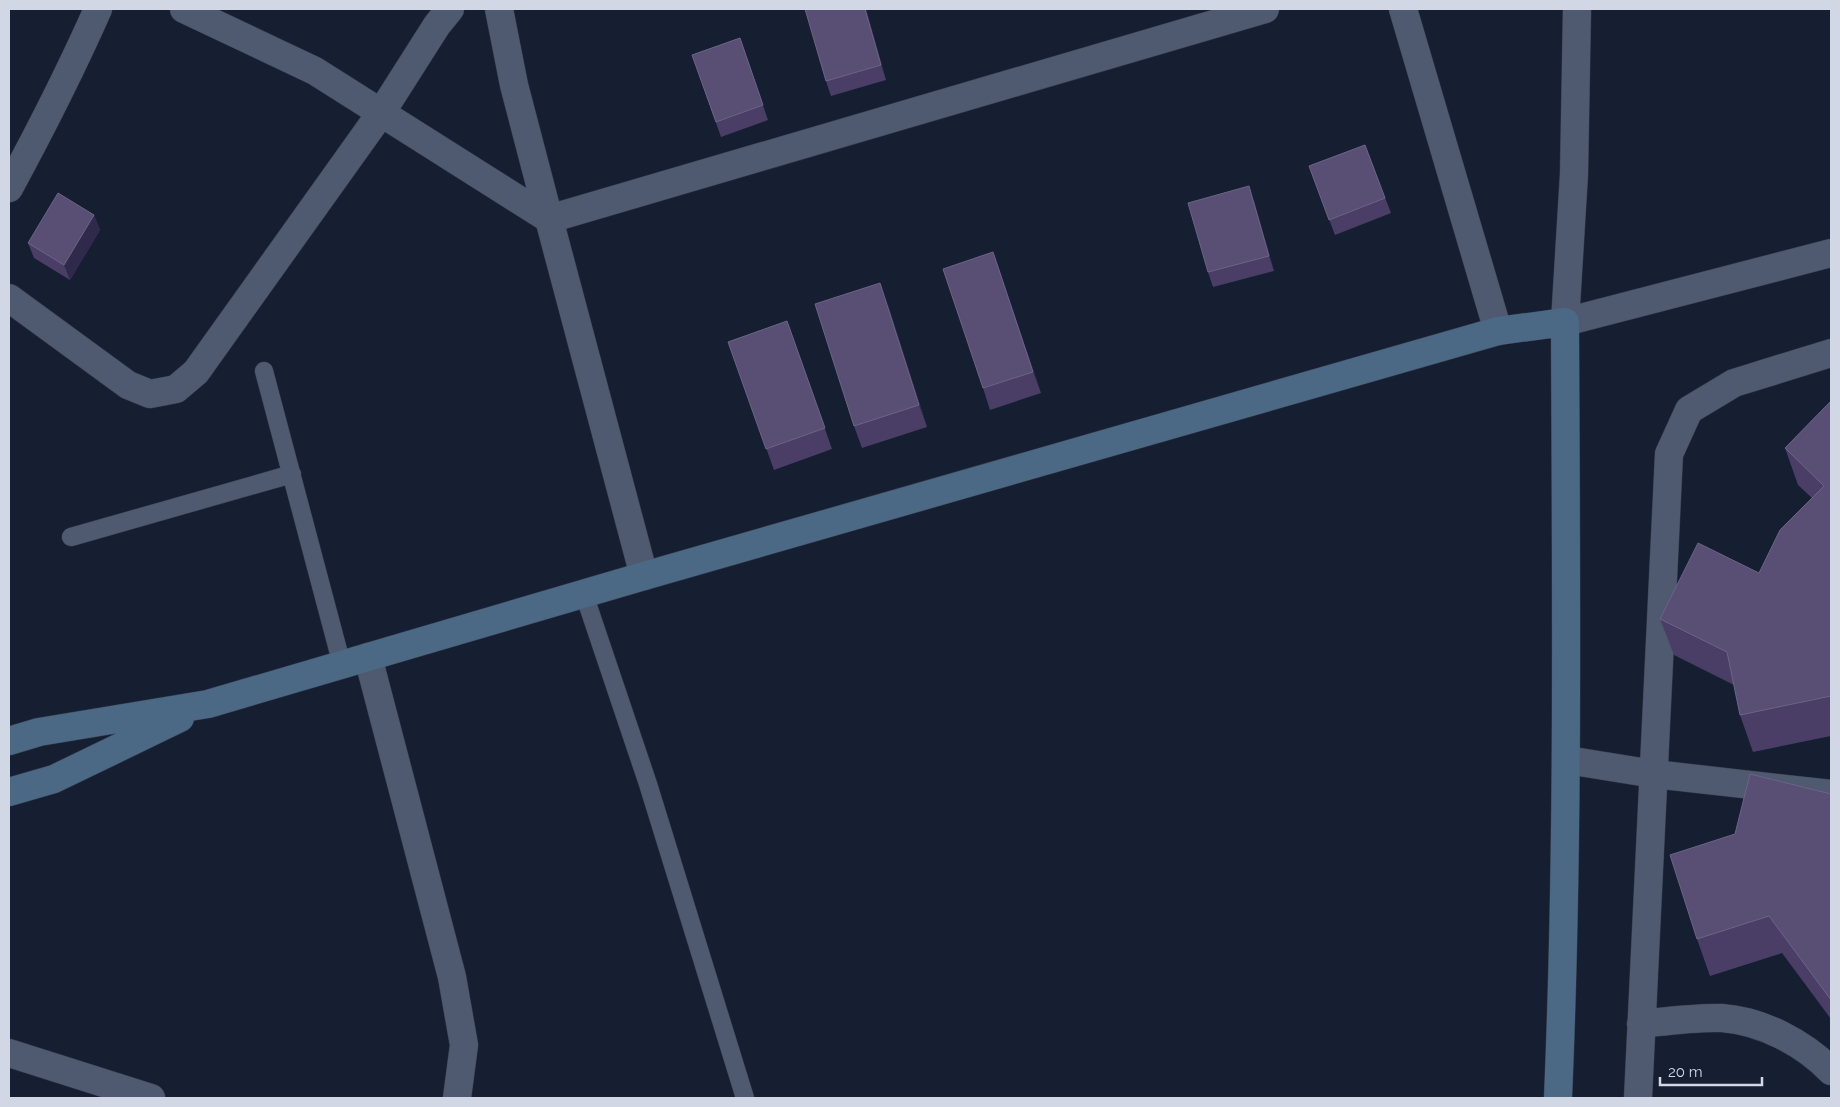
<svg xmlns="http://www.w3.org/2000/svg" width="1840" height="1107" viewBox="0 0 1840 1107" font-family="Raleway,sans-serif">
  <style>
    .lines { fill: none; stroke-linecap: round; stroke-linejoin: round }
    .lane-casing { stroke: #343a4a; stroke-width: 19 }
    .street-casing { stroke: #343a4a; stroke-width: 29 }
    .secondary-casing { stroke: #343a4a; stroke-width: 29 }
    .lane { stroke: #4f5970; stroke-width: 18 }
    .street { stroke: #4f5970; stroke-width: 28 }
    .secondary { stroke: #4b6884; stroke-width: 28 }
    .wall { fill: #4a3e67 }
    .shaded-wall { fill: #2f2a4c }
    .building { fill: #594e74; stroke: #6c6486 }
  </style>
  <rect width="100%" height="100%" fill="#161e32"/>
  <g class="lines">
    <defs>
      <path id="lane" d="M264,371L342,665
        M71,537L292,474
        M584,594L648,784L745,1098"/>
      <path id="street" d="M184,9L315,71L549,219
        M499,9L514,85L549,219
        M1403,9L1498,331
        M1577,9L1574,174L1565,322L1831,253
        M9,188C41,129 71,70 98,9
        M9,298L128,385L150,394L176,389L196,372L381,113L437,25L450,9
        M644,576L549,219L1265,9
        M368,657L452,977L464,1045L457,1098
        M1567,760L1654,774L1831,794
        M1641,1024C1668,1021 1695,1017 1722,1018C1762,1021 1804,1043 1831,1071
        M9,1053L151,1098
        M1638,1098L1669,454L1689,410L1734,383L1831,353"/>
      <path id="secondary" d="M9,741L39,732L208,704L644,576L1498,331L1565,322C1566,581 1569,839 1558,1098
        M9,792L54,779L180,718"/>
    </defs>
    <use href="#lane" class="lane-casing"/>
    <use href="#street" class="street-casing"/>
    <use href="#secondary" class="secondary-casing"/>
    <use href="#lane" class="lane"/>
    <use href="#street" class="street"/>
    <use href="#secondary" class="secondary"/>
  </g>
  <path class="wall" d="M866,9L886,80L831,96L826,81Z
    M740,38L768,120L721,137L692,55Z
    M1365,145L1391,213L1335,235L1309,166Z
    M1254,201L1274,271L1213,287L1208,272Z
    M94,215L100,230L70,280L34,258L28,243Z
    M993,252L1041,393L990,410L983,388Z
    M888,305L927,427L862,448L854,426Z
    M787,321L832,449L774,470L728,342Z
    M1831,401V736L1753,752L1740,715L1734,685L1674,655L1660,619L1759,573L1812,498L1798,485L1785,448Z
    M1831,794V1019L1782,953L1710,976L1697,939L1735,834Z"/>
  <path class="shaded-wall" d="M865,9H866L886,80L881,65Z
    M1249,186L1254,201L1274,271L1269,256Z
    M94,215L100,230L70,280L64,265Z
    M993,252L1001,274L1041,393L1033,372Z
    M880,283L888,305L927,427L919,405Z"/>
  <path class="building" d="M805,9H865L881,65L826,81Z
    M740,38L763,105L716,122L692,55Z
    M1365,145L1385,198L1329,220L1309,166Z
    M1249,186L1269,256L1208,272L1188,203Z
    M58,193L94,215L64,265L28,243Z
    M993,252L1033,372L983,388L943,269Z
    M880,283L919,405L854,426L815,304Z
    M787,321L825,428L766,449L728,342Z
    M1831,401V696L1740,715L1727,652L1660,619L1698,543L1759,573L1780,530L1824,486L1785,448Z
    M1750,774L1831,794V1000L1769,916L1697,939L1670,855L1735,834Z"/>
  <rect width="1840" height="1107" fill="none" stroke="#d1d7e5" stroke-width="20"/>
  <path d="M1660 1077v8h102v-8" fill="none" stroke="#d1d7e5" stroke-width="2.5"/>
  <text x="1668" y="1077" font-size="15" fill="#d1d7e5" stroke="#161e32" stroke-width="4" paint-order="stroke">20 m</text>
</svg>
